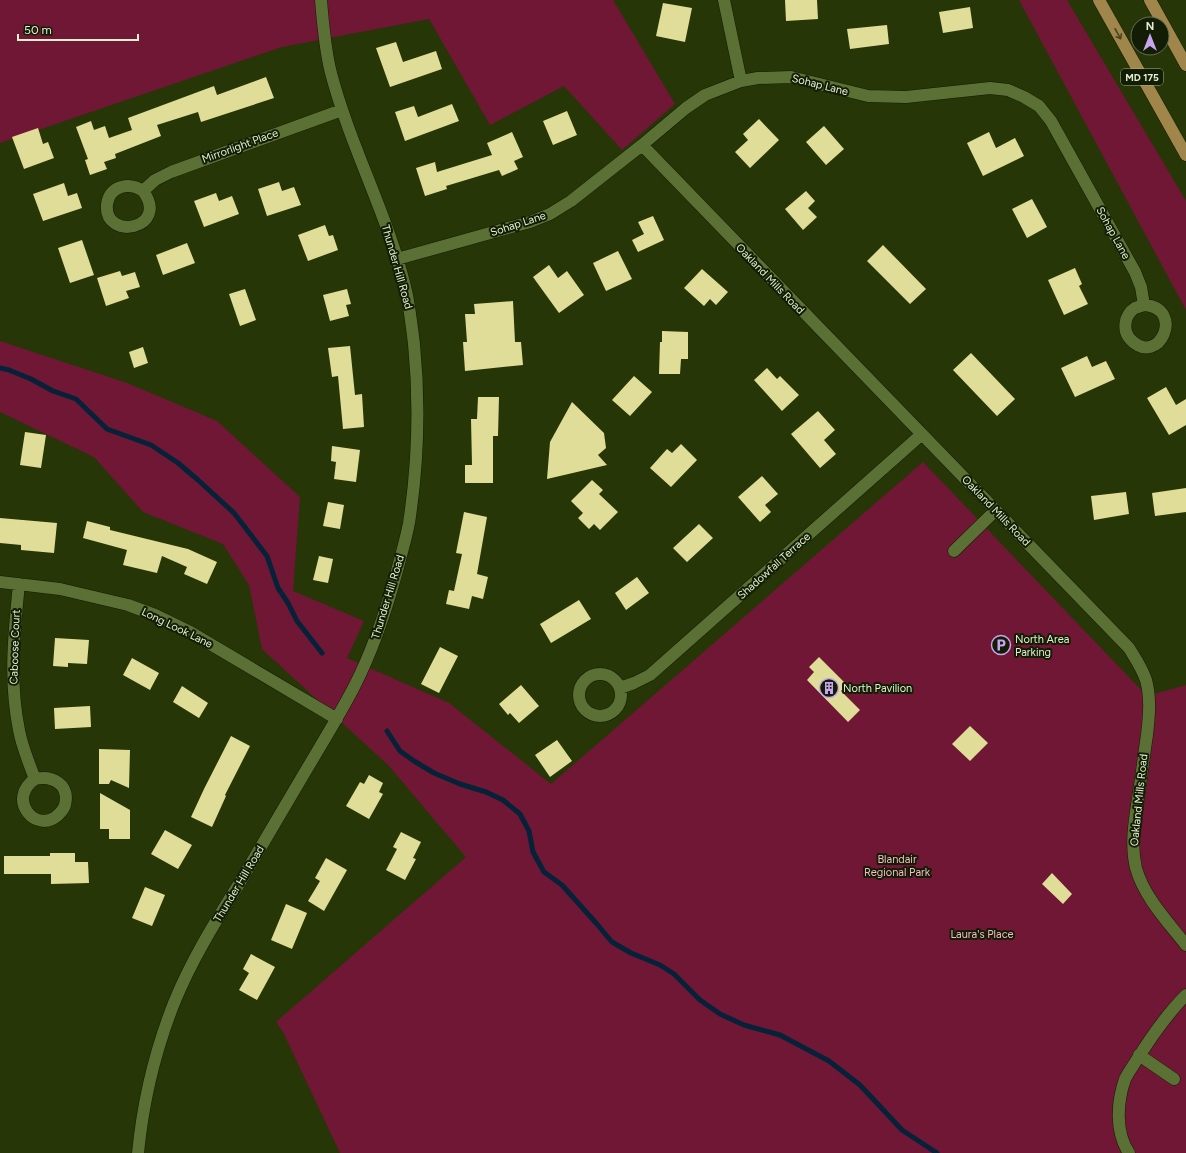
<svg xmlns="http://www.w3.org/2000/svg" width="1186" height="1153" viewBox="0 0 1186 1153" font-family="Figtree,sans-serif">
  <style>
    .green { fill: #6f1734 }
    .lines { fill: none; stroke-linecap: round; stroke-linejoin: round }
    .stream { stroke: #052239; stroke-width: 5 }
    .building { fill: #e0dd98 }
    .minor-casing { stroke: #121c00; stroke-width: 13 }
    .major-casing { stroke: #121c00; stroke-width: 13 }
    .minor { stroke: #5a7034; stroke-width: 12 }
    .major { stroke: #a0864a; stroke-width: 12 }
    .oneway { stroke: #4b4620 }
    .labels { text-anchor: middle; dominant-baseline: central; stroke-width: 4; stroke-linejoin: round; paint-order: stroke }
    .shield { fill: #131c04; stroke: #a4b093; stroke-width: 1 }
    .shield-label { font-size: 10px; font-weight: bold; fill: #e2f0d0 }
    .street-label { font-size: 11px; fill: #e2f0d0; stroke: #131c04 }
    .poi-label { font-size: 11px; fill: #e2f0d0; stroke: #131c04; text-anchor: start }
    .park-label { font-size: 11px; fill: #f5bbc6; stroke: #131c04 }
  </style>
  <rect width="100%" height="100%" fill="#273607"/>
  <path class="green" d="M0,0H613L675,104L622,150L564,86L490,125L429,19L282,47L0,143Z
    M1019,0H1067L1186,201V310Z
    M0,341L127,383L217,421L300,497L293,591L364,621L347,658L449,703L551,784L923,462L1147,696L1186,685V1153H340L283,1032L276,1022L466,857L388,765L262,649L249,585L223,544L143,512L94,457L0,412Z"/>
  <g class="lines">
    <path class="stream" d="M0,368L9,370L31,379L53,391L76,399L107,429L151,445L178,463L198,480L234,513L267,556L278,588L288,603L297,621L322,653
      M387,731L400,751L414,761L434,773L460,784L486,792L503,800L520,814L529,831L533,852L544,872L562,885L596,923L612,942L631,953L660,965L674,974L700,1000L720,1014L744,1025L780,1035L829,1061L860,1085L902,1130L937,1153"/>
  </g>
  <path class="building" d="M785,0H817L818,19L786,21Z
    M663,3L692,8L685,42L656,36Z
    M970,7L973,28L943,33L939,12Z
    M887,25L889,44L850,49L847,29Z
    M396,42L403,62L436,51L442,69L390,87L376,48Z
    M266,77L274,98L201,122L198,112L157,125L161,136L115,154L116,158L104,162L107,169L90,175L85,160L88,159L76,127L91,121L94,130L105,126L109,138L132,130L128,118L214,86L217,95Z
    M452,104L459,121L405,141L395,112L414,106L418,117Z
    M567,111L577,135L553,145L543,121Z
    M759,119L779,140L750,168L735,152L748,140L743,134Z
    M824,126L844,149L826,165L806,142Z
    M38,128L43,144L48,142L54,158L24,169L12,137Z
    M512,132L523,157L514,161L518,169L502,176L499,170L446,186L447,189L425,196L416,168L435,162L437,172L492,155L487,143Z
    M989,132L996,148L1015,138L1024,156L983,176L967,143Z
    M279,182L282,191L294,187L301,205L267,216L258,189Z
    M64,183L68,196L77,193L82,208L43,221L33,194Z
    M806,191L815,201L808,208L817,217L803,230L785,209Z
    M216,193L219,201L232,196L239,214L204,227L194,201Z
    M1032,199L1047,227L1027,238L1012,209Z
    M653,216L664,240L638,252L632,240L644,234L638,222Z
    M325,225L329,236L333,235L338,250L308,261L298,235Z
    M82,240L94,275L70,283L58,248Z
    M187,243L195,263L163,275L156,255Z
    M883,245L926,289L910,304L867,261Z
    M618,251L632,279L606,291L593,263Z
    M549,265L558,278L567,271L584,295L559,313L533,277Z
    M1075,268L1082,284L1079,286L1088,304L1064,315L1048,280Z
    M702,269L728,292L716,305L710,299L704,306L684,288Z
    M120,271L122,276L135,272L140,287L126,291L129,298L106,306L97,278Z
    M245,289L256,320L240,326L229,294Z
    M347,289L351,304L346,305L349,316L330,321L323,295Z
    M513,301L515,342H521L523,365L465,371L463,342H467L465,314H475L474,304Z
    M662,331L688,332V359H681L680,374H659L660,342H662Z
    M350,346L355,395L362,394L364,427L343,429L338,376L332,377L328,348Z
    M143,347L148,363L134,368L129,352Z
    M971,353L1015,399L997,416L953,370Z
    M1087,356L1092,367L1106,361L1115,379L1075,397L1061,368Z
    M767,368L777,379L780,376L799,395L782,411L754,380Z
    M634,376L652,392L630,416L612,400Z
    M1166,387L1176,405L1186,399V425L1169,435L1147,398Z
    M478,397H499L498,436H493V483H465V465H472L471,419H477Z
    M572,402L604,433L606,448L598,455L607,465L547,479L550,442Z
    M818,411L835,430L824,440L836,454L820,468L791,434Z
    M25,432L46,435L41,468L20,465Z
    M681,444L697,460L671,487L650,468L667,449L672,453Z
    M332,446L360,450L356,482L334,479L336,462L331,461Z
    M762,476L778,494L765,505L771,512L760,522L738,497Z
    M592,480L603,490L599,494L618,512L600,530L594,524L589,529L578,518L583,513L571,501Z
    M1186,488V512L1155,516L1152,493Z
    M1126,492L1129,514L1094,520L1091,496Z
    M328,502L344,505L340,529L323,526Z
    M464,512L487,517L477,574L488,577L483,599L472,596L469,609L446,604L449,590L454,591L462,554L456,553Z
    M0,518L57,523L54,553L21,550V545L0,543Z
    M87,521L110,527V530L188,549L217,562L207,584L184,574L187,567L162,556L157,573L123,565L127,550L83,538Z
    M699,524L713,538L687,562L673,548Z
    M319,556L333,559L328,583L313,580Z
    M637,577L649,593L626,610L615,593Z
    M579,600L591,619L551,643L540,624Z
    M55,638L89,640L87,664L68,663V667L53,666Z
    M440,647L458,656L439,693L421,684Z
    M819,657L847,685L841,691L860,710L848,722L807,680L814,672L809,667Z
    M132,658L159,673L150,690L123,675Z
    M521,685L539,706L519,723L510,713L508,715L499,704Z
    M182,686L208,703L199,718L173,702Z
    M90,706L91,727L55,729L54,708Z
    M970,726L988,743L970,761L952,744Z
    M231,736L250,746L225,795L226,796L212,827L191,817L204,789Z
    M557,740L572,761L550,777L535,755Z
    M99,749L130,750L129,788L111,780L109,784H99Z
    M369,775L383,783L379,792L383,794L369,819L346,806L360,782L364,784Z
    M100,793L130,810V839H109V829H100Z
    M165,830L192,845L178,869L151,854Z
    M401,832L421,842L413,858L416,859L405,880L386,870L397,849L393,847Z
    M50,853H75V862H88L89,883L51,884V874H4V856H50Z
    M326,858L347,870L324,911L308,901L320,881L315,878Z
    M1052,873L1072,894L1063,904L1042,884Z
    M145,887L165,895L152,926L132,918Z
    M286,904L307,913L292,949L271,940Z
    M251,954L275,967L257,1000L239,990L249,973L243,969Z"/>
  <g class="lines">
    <defs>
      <path id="minor" d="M724,0L741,81
        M642,145L1129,648C1135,658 1142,668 1146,680C1151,698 1149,717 1147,735C1144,754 1142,773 1139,792C1135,818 1130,843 1136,868C1144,897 1168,922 1186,945
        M143,191C171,229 103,242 107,204C110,185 130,182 143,191L155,180L171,172L342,110
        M397,259L530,222L550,214L571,201L642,145L686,108L705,95L741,81L758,78L791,77L868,96L906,97L990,88L1008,90L1024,97L1039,106L1051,121L1135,272L1141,287L1144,305C1141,306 1138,307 1135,308C1124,315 1122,331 1131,340C1159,368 1186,308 1144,305
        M954,551L995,511
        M0,582L60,589L128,605L155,615L190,632L337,719
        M19,584C14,633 9,681 19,730C22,747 29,763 35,779C52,775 70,784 65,805C64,809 61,812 58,815C36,835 6,799 35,779
        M579 695a21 21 0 1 1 42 0a21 21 0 1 1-42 0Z
        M620,688L634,683L650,675L922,434
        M1139,1055L1174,1079
        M138,1153C143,1102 155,1051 174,1003C191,961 215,922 239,884C262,845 285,806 308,767C324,740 340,714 354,687C373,650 386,611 397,571C401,555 406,539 409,523C418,464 420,404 414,344C412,328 410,311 407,295C390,219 351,149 331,73C325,50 323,24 321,0
        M1129,1153C1115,1132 1117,1102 1125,1079C1128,1073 1133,1066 1136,1061C1151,1037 1167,1014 1186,995"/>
      <path id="major" d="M1099,0L1186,155
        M1150,0L1186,65"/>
    </defs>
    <use href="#minor" class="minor-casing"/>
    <use href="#major" class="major-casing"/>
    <use href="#minor" class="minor"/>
    <use href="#major" class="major"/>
  </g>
  <defs><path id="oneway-shaft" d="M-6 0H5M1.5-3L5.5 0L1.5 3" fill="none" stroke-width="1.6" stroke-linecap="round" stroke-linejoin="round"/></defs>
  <use class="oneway" href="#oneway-shaft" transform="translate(1118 34) rotate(61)"/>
  <defs>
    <symbol id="parking-ring" viewBox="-11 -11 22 22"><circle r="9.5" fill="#131c04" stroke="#c8a5ee" stroke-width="1.5"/><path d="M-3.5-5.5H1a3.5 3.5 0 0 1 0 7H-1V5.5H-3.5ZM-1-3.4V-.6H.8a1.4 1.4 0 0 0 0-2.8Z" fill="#c8a5ee"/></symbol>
    <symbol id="building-ring" viewBox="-11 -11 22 22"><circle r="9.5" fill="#131c04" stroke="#c8a5ee" stroke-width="1.5"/><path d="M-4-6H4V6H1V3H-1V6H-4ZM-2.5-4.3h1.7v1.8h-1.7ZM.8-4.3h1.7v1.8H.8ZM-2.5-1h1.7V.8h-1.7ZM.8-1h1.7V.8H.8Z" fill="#c8a5ee"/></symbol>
  </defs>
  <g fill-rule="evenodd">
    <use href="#parking-ring" x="990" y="634" width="22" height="22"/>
    <use href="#building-ring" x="818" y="677" width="22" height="22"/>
  </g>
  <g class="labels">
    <rect class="shield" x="1121" y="69" width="42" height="16" rx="3"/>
    <g class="shield-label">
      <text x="1142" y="77">MD 175</text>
    </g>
    <g class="street-label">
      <text transform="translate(820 85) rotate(14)">Sohap Lane</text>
      <text transform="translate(240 146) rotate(-20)">Mirrorlight Place</text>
      <text transform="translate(518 224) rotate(-18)">Sohap Lane</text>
      <text transform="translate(1113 233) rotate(61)">Sohap Lane</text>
      <text transform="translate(397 267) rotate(74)">Thunder Hill Road</text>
      <text transform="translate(770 279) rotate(46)">Oakland Mills Road</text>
      <text transform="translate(996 511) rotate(46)">Oakland Mills Road</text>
      <text transform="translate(774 566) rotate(-42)">Shadowfall Terrace</text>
      <text transform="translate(388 597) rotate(-73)">Thunder Hill Road</text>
      <text transform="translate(177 628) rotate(26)">Long Look Lane</text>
      <text transform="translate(15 647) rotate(-88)">Caboose Court</text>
      <text transform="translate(1139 800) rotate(-84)">Oakland Mills Road</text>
      <text transform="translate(239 884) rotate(-59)">Thunder Hill Road</text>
    </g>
    <g class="poi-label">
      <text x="1015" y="639">North Area<tspan x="1015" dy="13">Parking</tspan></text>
      <text x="843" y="688">North Pavilion</text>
    </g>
    <g class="park-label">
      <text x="897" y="859">Blandair<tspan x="897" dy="13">Regional Park</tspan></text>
      <text x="982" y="934">Laura's Place</text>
    </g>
  </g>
  <g transform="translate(1150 36)"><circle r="19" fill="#131c04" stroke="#667156"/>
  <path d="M0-3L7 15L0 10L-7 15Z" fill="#c8a5ee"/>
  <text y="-6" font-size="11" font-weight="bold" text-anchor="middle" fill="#e2f0d0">N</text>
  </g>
  <path d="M18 34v6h120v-6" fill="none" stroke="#e2f0d0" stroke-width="2"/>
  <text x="24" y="34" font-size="12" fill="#e2f0d0" stroke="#131c04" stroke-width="3" paint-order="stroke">50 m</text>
</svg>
